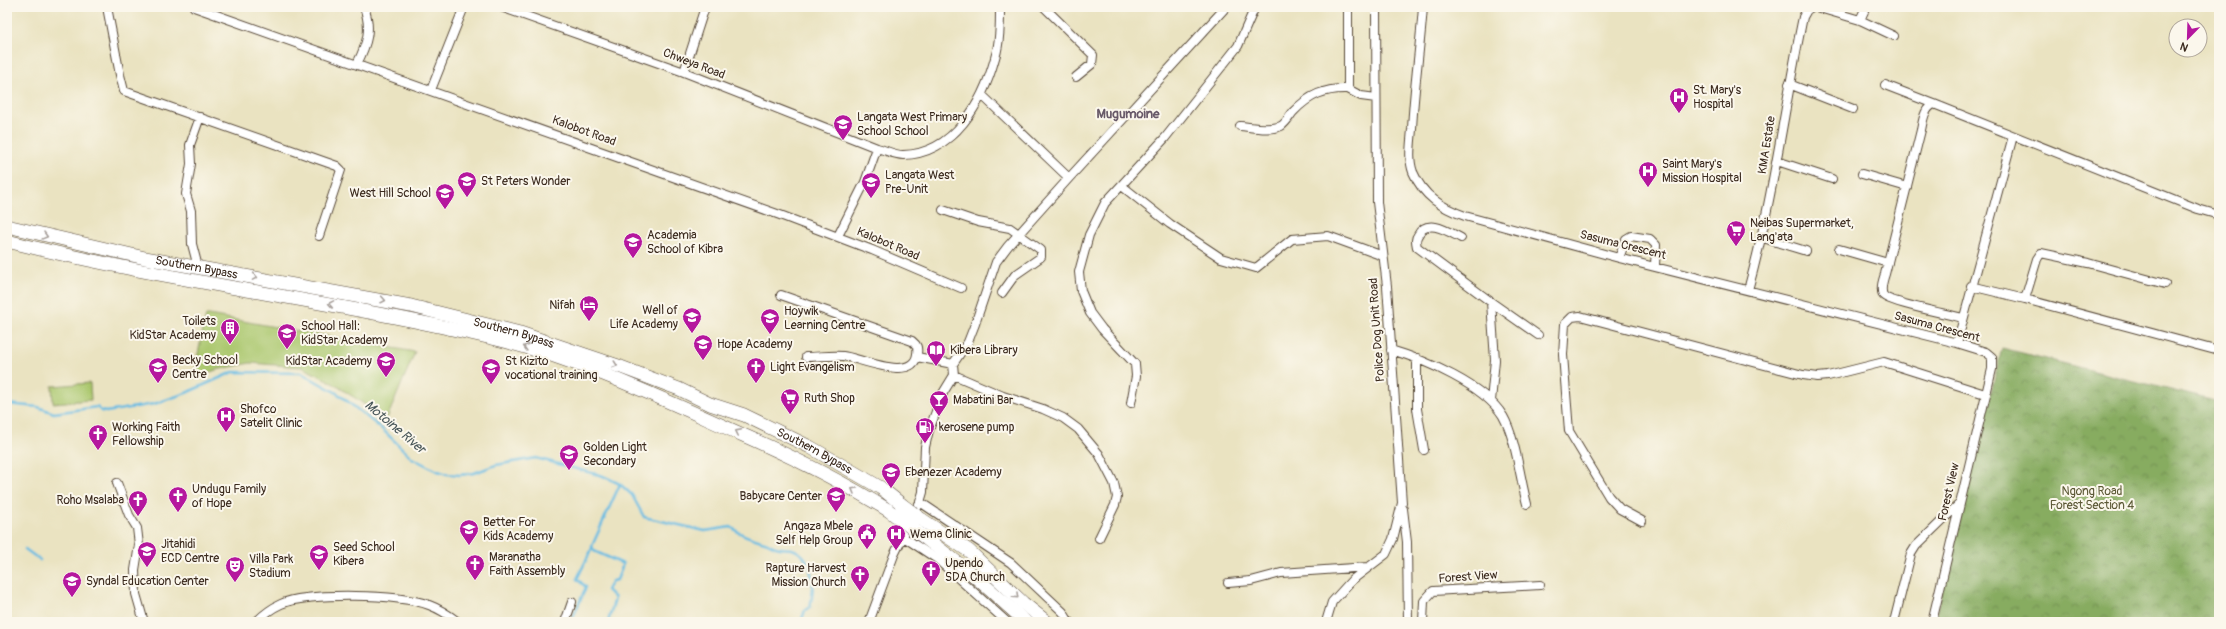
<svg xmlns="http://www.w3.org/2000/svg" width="2226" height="629" viewBox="0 0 2226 629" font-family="Pangolin,sans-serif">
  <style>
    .grass { fill: #aac76d; stroke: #727846 }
    .forest { fill: url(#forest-crowns); stroke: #616b3f }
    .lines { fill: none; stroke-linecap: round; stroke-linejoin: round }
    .stream { stroke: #67bce3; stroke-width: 2.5 }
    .minor-casing { stroke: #554636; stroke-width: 10 }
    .trunk-casing { stroke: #554636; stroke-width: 14 }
    .minor { stroke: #fff; stroke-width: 8 }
    .trunk { stroke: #fff; stroke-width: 13 }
    .trunk-bridge-casing { stroke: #554636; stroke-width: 14; stroke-linecap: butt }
    .trunk-bridge { stroke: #fff; stroke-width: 13 }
    .oneway { stroke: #a79f9a }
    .labels { text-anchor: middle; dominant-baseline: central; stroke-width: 4; stroke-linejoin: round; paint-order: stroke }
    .street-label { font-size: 12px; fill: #3b2a1e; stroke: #fbf7ec }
    .poi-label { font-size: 12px; fill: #3b2a1e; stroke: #fbf7ec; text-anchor: start }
    .park-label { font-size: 12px; fill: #5c5936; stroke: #fbf7ec }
    .neighbourhood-label { font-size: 13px; font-weight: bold; fill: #695a69; stroke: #fbf7ec }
    .water-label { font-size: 13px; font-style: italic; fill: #485659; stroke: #fbf7ec }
  </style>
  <defs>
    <pattern id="forest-crowns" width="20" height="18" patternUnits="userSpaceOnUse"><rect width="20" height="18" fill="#87ac60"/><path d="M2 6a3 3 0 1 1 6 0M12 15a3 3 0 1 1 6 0" fill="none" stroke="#708c4f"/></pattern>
  </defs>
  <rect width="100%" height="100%" fill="#fbf7ec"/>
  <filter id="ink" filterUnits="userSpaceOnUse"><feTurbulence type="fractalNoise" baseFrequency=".025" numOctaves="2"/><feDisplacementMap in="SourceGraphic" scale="8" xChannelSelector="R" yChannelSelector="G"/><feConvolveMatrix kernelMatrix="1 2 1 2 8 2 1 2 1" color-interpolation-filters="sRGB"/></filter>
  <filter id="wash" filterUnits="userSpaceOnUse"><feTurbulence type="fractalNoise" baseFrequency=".012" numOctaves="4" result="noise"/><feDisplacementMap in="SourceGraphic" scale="16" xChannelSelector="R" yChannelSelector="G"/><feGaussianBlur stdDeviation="0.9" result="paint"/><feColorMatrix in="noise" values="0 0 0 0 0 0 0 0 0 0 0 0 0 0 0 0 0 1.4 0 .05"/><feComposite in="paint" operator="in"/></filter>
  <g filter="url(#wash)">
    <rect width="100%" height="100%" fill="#eae3c1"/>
    <path class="grass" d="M206,315H209L415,352L385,423L367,406L331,382L302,367L250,363L216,370L193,378Z
      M90,383L91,400L53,403L52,386Z"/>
    <path class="forest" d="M2002,348L2219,402V622H1934Z"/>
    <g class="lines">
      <path class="stream" d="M7,404L38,407L54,413L97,407L101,411L106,412L154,404L186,393L233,372L301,373L337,393L382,429L412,458L435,470L447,474L460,475L474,473L496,465L536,458L603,476L620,484L632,495L644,517L705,531L731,527C742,536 752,538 765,542C769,543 772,546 776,547C781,549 787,548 792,549C814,556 815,588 810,607L805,610L801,622
        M25,549L40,560
        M571,622L586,587L577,579L592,548
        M608,622L615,598L607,590L612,581L617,580L623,564L594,551L592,546L620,484"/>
    </g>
  </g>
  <g filter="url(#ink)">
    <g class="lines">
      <defs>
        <path id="minor" d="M107,7L120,75L124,91L337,166L341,170L319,236
          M194,7L780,215L872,250L961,288
          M501,7L684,72L877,148C885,150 895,155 903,155C954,154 983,102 995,58C1000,42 1000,24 1000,7
          M1044,7L1093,55L1092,64L1076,77
          M1348,7V89L1361,96L1376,98
          M1423,7C1420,48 1414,88 1412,129C1411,143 1408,159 1413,172C1423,196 1442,208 1465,216L1619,258L1957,343L1986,352L1992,357V369L1932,622
          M1816,7L1860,20L1894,36
          M1860,20L1866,7
          M357,64C367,44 372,29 364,7
          M684,72L705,7
          M1789,84L1853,109
          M1885,85L1934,104
          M431,90L464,7
          M982,95L1069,178
          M1240,126C1252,127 1270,131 1281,126C1286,123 1289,117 1293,112C1309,95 1325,88 1348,89
          M1777,161L1832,179
          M1862,174L1907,187
          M1122,186L1170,224L1221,258L1256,268L1292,239L1328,236L1383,256
          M943,210L978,222L1010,228L1041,250V257L1015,275L1002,293
          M838,236L865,182L877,148
          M1461,238C1449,232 1427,217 1418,235C1415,239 1416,242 1417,247L1491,302L1495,360L1491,401
          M1763,238L1806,251
          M1839,249L1888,263
          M1619,258L1626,239L1631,236L1650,239L1656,245L1655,266
          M198,267L192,244L191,211L186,194L191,164L190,145L200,117
          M1971,286L2025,299L2219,351
          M1748,290C1773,200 1784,108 1803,17L1807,10L1812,7
          M781,295L912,341C917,345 918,347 917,354C914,383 860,358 843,356C831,355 818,357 806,357
          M2025,299L2037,259L2041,253L2088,263L2165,284
          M1491,302L1538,335
          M1963,318C1951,315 1887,302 1883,295C1880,289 1883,280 1885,274L1921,130C1923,121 1924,108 1934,104L2198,209L2219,215
          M1957,343L2013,136
          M1391,350C1425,360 1484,385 1503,416C1516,439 1520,478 1527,504
          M917,357L953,364
          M1417,358V409L1424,450
          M954,375L1003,396L1043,409L1063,418L1078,429L1099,454L1114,483L1117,497L1115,505L1099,538
          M1131,403L1136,376L1135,364L1102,329L1090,313L1081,291L1079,272L1089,235L1105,203L1165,138L1238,46L1255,7
          M117,483L129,515L137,528L139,545L135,570L136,594L144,622
          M920,502L1011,563L1063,612L1069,622
          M1403,509L1407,542L1408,622
          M1642,521L1620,509L1609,497L1569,431L1563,355L1565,324L1572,317L1580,316L1803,375L1818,377L1828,376L1884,362L1985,394
          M902,536L937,559L1007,622
          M1228,583L1251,581L1281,573L1368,567
          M256,622C263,615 272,608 281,604C307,592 402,594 429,605C440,609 449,615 458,622
          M565,622L572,602
          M869,622L894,555L920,502L923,492L925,447L929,430L943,393L954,375L953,364L968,342L975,324L996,262L1008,246L1069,178L1226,7
          M1326,622L1332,602L1352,580L1386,554L1393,539L1402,503L1387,286L1377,202L1376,7
          M1423,622L1424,601L1433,591L1540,585
          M1894,622L1911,554L1916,546L1957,506"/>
        <g id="trunk">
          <path id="s1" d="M7,226L145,258L411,306L520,333L621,367L679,389L710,404L744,415L810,447L881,488L901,504"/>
          <path d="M7,241C168,282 334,300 496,339C582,360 662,399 743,435C793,457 841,481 888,510"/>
          <path d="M921,519L969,551L1023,603L1047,622"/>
          <path d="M916,531L971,573L1026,622"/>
        </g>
      </defs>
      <use href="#minor" class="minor-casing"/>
      <use href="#trunk" class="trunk-casing"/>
      <use href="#minor" class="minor"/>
      <use href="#trunk" class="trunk"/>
      <defs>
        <path id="trunk-bridge" d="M901,504L921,519
          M888,510L916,531"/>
      </defs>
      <use href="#trunk-bridge" class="trunk-bridge-casing"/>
      <use href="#trunk-bridge" class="trunk-bridge"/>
    </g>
    <defs><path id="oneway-chevron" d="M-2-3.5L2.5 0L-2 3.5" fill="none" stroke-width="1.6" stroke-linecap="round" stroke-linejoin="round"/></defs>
    <g class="oneway">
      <use href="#oneway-chevron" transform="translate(45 236) rotate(15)"/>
      <use href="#oneway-chevron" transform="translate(255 277) rotate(10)"/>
      <use href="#oneway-chevron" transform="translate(383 300) rotate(10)"/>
      <use href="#oneway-chevron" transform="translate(331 304) rotate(-170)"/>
      <use href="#oneway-chevron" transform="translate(526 347) rotate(-164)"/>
      <use href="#oneway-chevron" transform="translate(615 365) rotate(19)"/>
      <use href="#oneway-chevron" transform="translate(738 432) rotate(-154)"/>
      <use href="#oneway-chevron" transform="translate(854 490) rotate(-150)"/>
      <use href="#oneway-chevron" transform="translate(1016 596) rotate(44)"/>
    </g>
  </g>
  <defs>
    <symbol id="hospital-pin" viewBox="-11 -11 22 30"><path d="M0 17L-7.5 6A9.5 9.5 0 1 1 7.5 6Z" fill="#b5179e" stroke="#fbf7ec"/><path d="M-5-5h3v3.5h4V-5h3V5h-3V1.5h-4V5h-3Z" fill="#fff"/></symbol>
    <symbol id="school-pin" viewBox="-11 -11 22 30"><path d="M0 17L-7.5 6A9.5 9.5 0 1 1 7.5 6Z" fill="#b5179e" stroke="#fbf7ec"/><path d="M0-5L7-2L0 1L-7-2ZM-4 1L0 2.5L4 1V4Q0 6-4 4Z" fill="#fff"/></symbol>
    <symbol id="supermarket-pin" viewBox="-11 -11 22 30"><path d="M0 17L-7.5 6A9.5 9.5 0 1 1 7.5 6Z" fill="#b5179e" stroke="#fbf7ec"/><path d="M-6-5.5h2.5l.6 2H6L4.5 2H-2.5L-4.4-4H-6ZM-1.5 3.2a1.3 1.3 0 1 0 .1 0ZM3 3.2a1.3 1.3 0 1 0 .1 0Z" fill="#fff"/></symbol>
    <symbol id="hotel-pin" viewBox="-11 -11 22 30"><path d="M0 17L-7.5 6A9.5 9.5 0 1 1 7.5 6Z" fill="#b5179e" stroke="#fbf7ec"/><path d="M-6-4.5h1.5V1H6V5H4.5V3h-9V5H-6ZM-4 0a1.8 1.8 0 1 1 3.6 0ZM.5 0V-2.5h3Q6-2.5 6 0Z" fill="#fff"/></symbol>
    <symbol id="building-pin" viewBox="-11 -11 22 30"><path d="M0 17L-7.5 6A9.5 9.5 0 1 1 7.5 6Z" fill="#b5179e" stroke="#fbf7ec"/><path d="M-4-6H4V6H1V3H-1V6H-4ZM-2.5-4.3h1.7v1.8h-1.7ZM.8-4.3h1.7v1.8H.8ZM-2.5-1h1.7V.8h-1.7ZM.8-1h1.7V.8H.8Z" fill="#fff"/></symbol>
    <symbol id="library-pin" viewBox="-11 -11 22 30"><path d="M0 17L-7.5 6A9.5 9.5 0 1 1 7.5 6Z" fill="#b5179e" stroke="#fbf7ec"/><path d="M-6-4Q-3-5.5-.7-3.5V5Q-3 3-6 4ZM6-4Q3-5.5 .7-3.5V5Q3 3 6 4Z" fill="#fff"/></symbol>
    <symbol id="church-pin" viewBox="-11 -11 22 30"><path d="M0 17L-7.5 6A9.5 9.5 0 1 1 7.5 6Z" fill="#b5179e" stroke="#fbf7ec"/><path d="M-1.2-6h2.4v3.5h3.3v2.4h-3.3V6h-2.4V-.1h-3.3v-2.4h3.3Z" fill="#fff"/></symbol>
    <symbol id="university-pin" viewBox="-11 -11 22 30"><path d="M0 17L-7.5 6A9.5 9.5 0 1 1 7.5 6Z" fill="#b5179e" stroke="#fbf7ec"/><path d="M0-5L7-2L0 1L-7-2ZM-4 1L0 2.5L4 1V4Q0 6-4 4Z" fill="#fff"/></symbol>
    <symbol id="bar-pin" viewBox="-11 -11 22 30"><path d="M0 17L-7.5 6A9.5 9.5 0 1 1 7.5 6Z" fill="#b5179e" stroke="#fbf7ec"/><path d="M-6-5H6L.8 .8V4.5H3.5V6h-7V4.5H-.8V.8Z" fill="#fff"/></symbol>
    <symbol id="fuel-pin" viewBox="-11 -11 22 30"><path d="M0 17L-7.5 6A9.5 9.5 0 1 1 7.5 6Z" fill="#b5179e" stroke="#fbf7ec"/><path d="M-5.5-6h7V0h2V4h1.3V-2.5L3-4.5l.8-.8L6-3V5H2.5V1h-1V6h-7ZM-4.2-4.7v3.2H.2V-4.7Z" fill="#fff"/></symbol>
    <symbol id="civic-pin" viewBox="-11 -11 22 30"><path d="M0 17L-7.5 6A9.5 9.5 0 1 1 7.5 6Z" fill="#b5179e" stroke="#fbf7ec"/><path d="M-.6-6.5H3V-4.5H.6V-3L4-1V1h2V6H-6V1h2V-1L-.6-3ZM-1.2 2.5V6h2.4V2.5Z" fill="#fff"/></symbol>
    <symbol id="theatre-pin" viewBox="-11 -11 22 30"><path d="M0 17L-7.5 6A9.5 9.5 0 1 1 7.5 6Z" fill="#b5179e" stroke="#fbf7ec"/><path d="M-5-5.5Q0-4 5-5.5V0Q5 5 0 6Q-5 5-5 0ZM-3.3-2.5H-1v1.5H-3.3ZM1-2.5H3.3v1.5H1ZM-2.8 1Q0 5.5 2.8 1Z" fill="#fff"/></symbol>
  </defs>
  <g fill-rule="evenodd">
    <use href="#hospital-pin" x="1668" y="86" width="22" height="30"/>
    <use href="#school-pin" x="832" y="113" width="22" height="30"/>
    <use href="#hospital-pin" x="1637" y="160" width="22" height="30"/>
    <use href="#school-pin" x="456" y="170" width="22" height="30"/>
    <use href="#school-pin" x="860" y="171" width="22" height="30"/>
    <use href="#school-pin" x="434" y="182" width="22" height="30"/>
    <use href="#supermarket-pin" x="1725" y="219" width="22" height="30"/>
    <use href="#school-pin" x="622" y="231" width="22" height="30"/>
    <use href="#hotel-pin" x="578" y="294" width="22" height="30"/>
    <use href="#school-pin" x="681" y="306" width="22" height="30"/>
    <use href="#school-pin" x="759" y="307" width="22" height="30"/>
    <use href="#building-pin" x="219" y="317" width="22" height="30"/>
    <use href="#school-pin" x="276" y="322" width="22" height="30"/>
    <use href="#school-pin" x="692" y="333" width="22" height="30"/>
    <use href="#library-pin" x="925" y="339" width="22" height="30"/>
    <use href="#school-pin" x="375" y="350" width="22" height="30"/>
    <use href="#school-pin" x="147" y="356" width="22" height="30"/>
    <use href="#church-pin" x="745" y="356" width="22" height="30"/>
    <use href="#university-pin" x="480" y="357" width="22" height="30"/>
    <use href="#supermarket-pin" x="779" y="387" width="22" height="30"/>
    <use href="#bar-pin" x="928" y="389" width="22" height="30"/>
    <use href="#hospital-pin" x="215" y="405" width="22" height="30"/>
    <use href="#fuel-pin" x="914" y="416" width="22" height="30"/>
    <use href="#church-pin" x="87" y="423" width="22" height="30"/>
    <use href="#school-pin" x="558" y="443" width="22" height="30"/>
    <use href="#school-pin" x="880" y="461" width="22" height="30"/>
    <use href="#church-pin" x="167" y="485" width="22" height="30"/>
    <use href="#school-pin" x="825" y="485" width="22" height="30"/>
    <use href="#church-pin" x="127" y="489" width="22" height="30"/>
    <use href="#school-pin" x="458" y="518" width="22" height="30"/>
    <use href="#civic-pin" x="856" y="522" width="22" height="30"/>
    <use href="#hospital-pin" x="885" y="523" width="22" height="30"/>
    <use href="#school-pin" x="136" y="540" width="22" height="30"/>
    <use href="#school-pin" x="308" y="543" width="22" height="30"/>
    <use href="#church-pin" x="464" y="553" width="22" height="30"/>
    <use href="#theatre-pin" x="224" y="555" width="22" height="30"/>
    <use href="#church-pin" x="920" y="559" width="22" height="30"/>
    <use href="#church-pin" x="849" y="564" width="22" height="30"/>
    <use href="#school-pin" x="61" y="570" width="22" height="30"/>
  </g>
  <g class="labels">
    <g class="street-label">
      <text transform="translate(694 64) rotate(21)">Chweya Road</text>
      <text transform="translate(584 131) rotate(20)">Kalobot Road</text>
      <text transform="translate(1767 145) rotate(-81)">KMA Estate</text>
      <text transform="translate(888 244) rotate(23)">Kalobot Road</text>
      <text transform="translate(1623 245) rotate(14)">Sasuma Crescent</text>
      <text stroke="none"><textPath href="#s1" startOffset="194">Southern Bypass</textPath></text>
      <text transform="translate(1937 327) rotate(15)">Sasuma Crescent</text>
      <text transform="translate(1377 330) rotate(-94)">Police Dog Unit Road</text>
      <text stroke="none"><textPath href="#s1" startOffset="518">Southern Bypass</textPath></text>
      <text stroke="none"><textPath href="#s1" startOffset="842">Southern Bypass</textPath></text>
      <text transform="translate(1949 492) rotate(-77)">Forest View</text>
      <text transform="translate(1468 577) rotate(-4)">Forest View</text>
    </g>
    <g class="poi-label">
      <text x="1693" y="90">St. Mary's<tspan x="1693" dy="14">Hospital</tspan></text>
      <text x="857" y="117">Langata West Primary<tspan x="857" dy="14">School School</tspan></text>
      <text x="1662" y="164">Saint Mary's<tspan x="1662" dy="14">Mission Hospital</tspan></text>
      <text x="885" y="175">Langata West<tspan x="885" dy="14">Pre-Unit</tspan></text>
      <text x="481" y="181">St Peters Wonder</text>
      <text x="431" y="193" text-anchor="end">West Hill School</text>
      <text x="1750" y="223">Neibas Supermarket,<tspan x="1750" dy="14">Lang'ata</tspan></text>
      <text x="647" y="235">Academia<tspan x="647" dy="14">School of Kibra</tspan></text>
      <text x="575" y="305" text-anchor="end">Nifah</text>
      <text x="678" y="310" text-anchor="end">Well of<tspan x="678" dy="14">Life Academy</tspan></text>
      <text x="784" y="311">Hoywik<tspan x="784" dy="14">Learning Centre</tspan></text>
      <text x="216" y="321" text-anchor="end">Toilets<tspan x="216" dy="14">KidStar Academy</tspan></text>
      <text x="301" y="326">School Hall:<tspan x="301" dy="14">KidStar Academy</tspan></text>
      <text x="717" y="344">Hope Academy</text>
      <text x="950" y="350">Kibera Library</text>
      <text x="172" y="360">Becky School<tspan x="172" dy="14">Centre</tspan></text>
      <text x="372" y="361" text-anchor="end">KidStar Academy</text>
      <text x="505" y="361">St Kizito<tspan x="505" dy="14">vocational training</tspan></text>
      <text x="770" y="367">Light Evangelism</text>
      <text x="804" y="398">Ruth Shop</text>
      <text x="953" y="400">Mabatini Bar</text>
      <text x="240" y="409">Shofco<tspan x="240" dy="14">Satelit Clinic</tspan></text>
      <text x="112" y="427">Working Faith<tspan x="112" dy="14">Fellowship</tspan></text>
      <text x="939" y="427">kerosene pump</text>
      <text x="583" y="447">Golden Light<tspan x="583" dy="14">Secondary</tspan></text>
      <text x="905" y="472">Ebenezer Academy</text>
      <text x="192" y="489">Undugu Family<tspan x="192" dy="14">of Hope</tspan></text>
      <text x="822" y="496" text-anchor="end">Babycare Center</text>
      <text x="124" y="500" text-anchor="end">Roho Msalaba</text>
      <text x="483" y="522">Better For<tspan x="483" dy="14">Kids Academy</tspan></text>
      <text x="853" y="526" text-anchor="end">Angaza Mbele<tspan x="853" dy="14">Self Help Group</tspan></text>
      <text x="910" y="534">Wema Clinic</text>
      <text x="161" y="544">Jitahidi<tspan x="161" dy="14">ECD Centre</tspan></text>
      <text x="333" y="547">Seed School<tspan x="333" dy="14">Kibera</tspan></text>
      <text x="489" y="557">Maranatha<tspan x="489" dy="14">Faith Assembly</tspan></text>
      <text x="249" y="559">Villa Park<tspan x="249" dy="14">Stadium</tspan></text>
      <text x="945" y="563">Upendo<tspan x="945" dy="14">SDA Church</tspan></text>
      <text x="846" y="568" text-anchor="end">Rapture Harvest<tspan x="846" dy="14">Mission Church</tspan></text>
      <text x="86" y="581">Syndal Education Center</text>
    </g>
    <g class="park-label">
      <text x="2092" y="491">Ngong Road<tspan x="2092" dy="14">Forest Section 4</tspan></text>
    </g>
    <g class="neighbourhood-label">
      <text x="1128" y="114">Mugumoine</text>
    </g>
    <g class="water-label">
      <text transform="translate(395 427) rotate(40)">Motoine River</text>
    </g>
  </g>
  <rect width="2226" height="629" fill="none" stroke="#fbf7ec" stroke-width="24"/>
  <g transform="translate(2188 38) rotate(203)"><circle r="19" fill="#fbf7ec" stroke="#aea59a"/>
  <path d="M0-3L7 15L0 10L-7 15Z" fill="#b5179e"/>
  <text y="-6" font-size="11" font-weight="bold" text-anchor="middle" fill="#3b2a1e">N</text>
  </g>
</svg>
